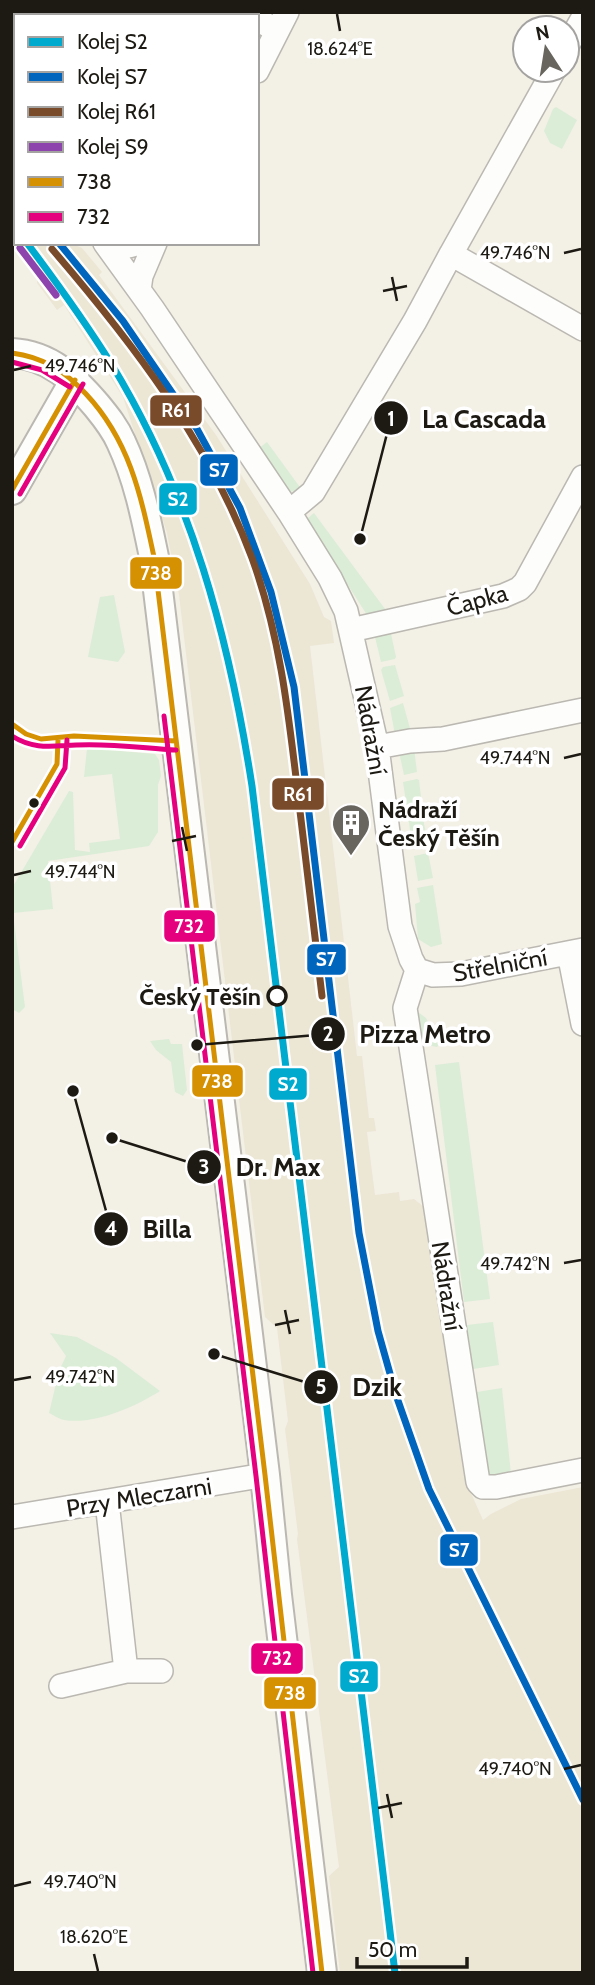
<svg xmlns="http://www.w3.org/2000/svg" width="595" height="1985" viewBox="0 0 595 1985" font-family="Cabin,sans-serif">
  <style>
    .built { fill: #ece6d4 }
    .green { fill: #dbedd6 }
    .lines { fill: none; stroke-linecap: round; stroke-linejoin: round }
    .minor-casing { stroke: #bab8b1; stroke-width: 26 }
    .major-casing { stroke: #bab8b1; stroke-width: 32 }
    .minor { stroke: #fdfdfb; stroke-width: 23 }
    .major { stroke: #fdfdfb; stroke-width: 28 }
    .bus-1-casing { stroke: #fff; stroke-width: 10 }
    .bus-2-casing { stroke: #fff; stroke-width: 10 }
    .bus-1 { stroke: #d69103; stroke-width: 5 }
    .bus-2 { stroke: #e5007d; stroke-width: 5 }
    .rail-1-casing { stroke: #fff; stroke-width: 12 }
    .rail-2-casing { stroke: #fff; stroke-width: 12 }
    .rail-3-casing { stroke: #fff; stroke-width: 12 }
    .rail-4-casing { stroke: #fff; stroke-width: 12 }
    .rail-1 { stroke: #00a9ce; stroke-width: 7 }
    .rail-2 { stroke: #0065bd; stroke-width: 7 }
    .rail-3 { stroke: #7a4b2a; stroke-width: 7 }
    .rail-4 { stroke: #8e44ad; stroke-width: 7 }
    .ticks { fill: none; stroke: #1c1a13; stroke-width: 2.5 }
    .bus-dot { fill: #1c1a13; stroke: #fff; stroke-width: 2.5 }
    .stop-dot { fill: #fff; stroke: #1c1a13; stroke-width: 3.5 }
    .labels { text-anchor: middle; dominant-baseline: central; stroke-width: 7; stroke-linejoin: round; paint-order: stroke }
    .street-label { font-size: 24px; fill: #1c1a13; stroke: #fff }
    .poi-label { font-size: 24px; font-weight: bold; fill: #1c1a13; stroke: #fff; text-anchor: start }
    .stop-label { font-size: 24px; font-weight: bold; fill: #1c1a13; stroke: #fff; text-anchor: end }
    .ticks-label { font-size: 18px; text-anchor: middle; fill: #1c1a13; stroke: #fff; stroke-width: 7; stroke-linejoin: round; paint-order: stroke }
    .leader { fill: none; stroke: #1c1a13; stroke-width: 2.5 }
    .callout-dot { fill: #1c1a13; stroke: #fff; stroke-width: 2.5 }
    .mark-label { font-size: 21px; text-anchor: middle; font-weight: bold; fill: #fff }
    .callout-label { font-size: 26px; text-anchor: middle; font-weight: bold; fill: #1c1a13; stroke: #fff; stroke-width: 7; stroke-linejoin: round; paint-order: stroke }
    .line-badge { stroke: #fff; stroke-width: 2.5 }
    .badge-label { font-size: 19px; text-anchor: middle; font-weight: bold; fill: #fff }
  </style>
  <rect width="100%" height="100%" fill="#f3f0e6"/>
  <path class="built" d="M12,180L16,182V243L12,239Z
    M16,243H70L82,248L102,272L99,275L216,435L310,584L324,617L331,621L334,643L310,646L357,1056H362L369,1118H374L375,1124L376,1131L367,1132L375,1195L399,1192L400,1201L414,1199L429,1211L466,1482L483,1520L491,1514L521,1499L583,1487V1973H340L329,1876L339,1867L297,1539L298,1534L285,1429L288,1421L277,1328L265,1317L179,595L167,533L123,397L64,305L57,310L37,283L38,270Z"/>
  <path class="green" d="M556,107L577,120L562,149L550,143L544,131L553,109Z
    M267,442L302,490L289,492L258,449Z
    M314,513L388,613L369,618L310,526L308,518Z
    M114,595L125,652L118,662L88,657L100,597Z
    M390,629L396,657L395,659L381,662L374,633Z
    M395,665L404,696L390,701L381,670L383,667Z
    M403,703L411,732L395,735L390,708Z
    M87,748L155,754L159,760L161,776L158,785V832L149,846L48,861L53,909L13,913L25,1007L19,1013L12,1009V888L69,791L73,792L75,850L90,852L89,843L120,839L112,774L84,777Z
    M414,748L417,772L404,775L399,752Z
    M417,779L419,780L422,805L407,808L403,782Z
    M421,809L427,838L425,841L413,842L411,840L408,813L409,811Z
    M428,853L433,878L418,881L414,856Z
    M433,885L442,944L431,947L418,939L415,904L420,902L417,888Z
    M418,1012L426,1018L429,1024L438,1028L446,1027V1036L437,1047L427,1045L421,1037Z
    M169,1039L171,1044H182L187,1090L183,1096L175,1092L171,1062L156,1050L150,1041Z
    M459,1062L490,1299L464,1302L435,1065Z
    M493,1322L499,1365L473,1369L467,1325Z
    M50,1333L77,1337L116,1358L160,1391C135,1407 94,1425 64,1420C59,1419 53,1415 49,1413L59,1371L66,1356Z
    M502,1388L511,1474L488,1479L477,1392Z"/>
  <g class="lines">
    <defs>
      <path id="minor" d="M19,16L27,12
        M257,19L277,31
        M567,46L583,18
        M554,70L451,254L583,329
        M257,71L287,12
        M12,127L16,132
        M105,243L152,308L289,512L330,578L346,611L377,747L400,926L411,959L417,970
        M111,243L129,246L140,243
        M139,290L141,276L155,243
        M289,512L313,492L415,321L451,254
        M351,630L503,596L519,589L525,583L583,477
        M377,747L410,741L443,739L583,710
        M569,953L583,1024
        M417,970L405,1008L478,1482L483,1487H496L583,1470
        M417,970L433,975L461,974L583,950
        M107,1502L126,1671
        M12,1517L265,1475
        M61,1686L126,1671H161"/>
      <path id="major" d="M12,353C50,355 74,379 97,406C106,417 115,428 121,442C138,478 146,518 154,557L265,1475L277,1595L322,1973
        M12,490L75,380"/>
    </defs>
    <use href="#minor" class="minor-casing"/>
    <use href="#major" class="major-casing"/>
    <use href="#minor" class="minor"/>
    <use href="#major" class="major"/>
    <defs>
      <path id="bus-1" d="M12,353C43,357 65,371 86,394C130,441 141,496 154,557L265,1475L322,1973
        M12,490L75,380
        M12,724L26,734L41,739L74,736L176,741
        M12,842L57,764L58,740"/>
      <path id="bus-2" d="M12,362L42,370L70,387
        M20,494L83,384
        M164,716L256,1476L313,1973
        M12,736C34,750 52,746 76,745C108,743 143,748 176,750
        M20,846L65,768L67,740"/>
    </defs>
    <use href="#bus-1" class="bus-1-casing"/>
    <use href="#bus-2" class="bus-2-casing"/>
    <use href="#bus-1" class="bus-1"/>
    <use href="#bus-2" class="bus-2"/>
    <defs>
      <path id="rail-1" d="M27,243C57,283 86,323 112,365C191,495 229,637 252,786L395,1973"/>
      <path id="rail-2" d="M59,243L123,321L197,429L240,508L271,592L294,687L359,1233L378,1331L396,1395L429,1489L583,1800"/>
      <path id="rail-3" d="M52,249C132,342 209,442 252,558C279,632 288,709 297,786C305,856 314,926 322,996"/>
      <path id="rail-4" d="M20,248L56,295"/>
    </defs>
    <use href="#rail-1" class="rail-1-casing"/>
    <use href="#rail-2" class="rail-2-casing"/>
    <use href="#rail-3" class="rail-3-casing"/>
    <use href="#rail-4" class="rail-4-casing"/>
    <use href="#rail-1" class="rail-1"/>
    <use href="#rail-2" class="rail-2"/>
    <use href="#rail-3" class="rail-3"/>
    <use href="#rail-4" class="rail-4"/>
  </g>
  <path class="ticks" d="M337,14L340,31M564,253L581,249M392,277L397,301M383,291L407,286M14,370L31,366M564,758L581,754M182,827L187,851M172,841L196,836M14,875L31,871M564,1263L581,1260M285,1310L290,1334M275,1325L299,1320M14,1380L31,1377M564,1769L581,1765M387,1794L392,1818M378,1808L402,1803M14,1886L31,1882M94,1954L98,1971"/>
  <defs>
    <symbol id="building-pin" viewBox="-11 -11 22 30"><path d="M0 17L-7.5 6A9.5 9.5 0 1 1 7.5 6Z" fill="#67655d" stroke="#fff"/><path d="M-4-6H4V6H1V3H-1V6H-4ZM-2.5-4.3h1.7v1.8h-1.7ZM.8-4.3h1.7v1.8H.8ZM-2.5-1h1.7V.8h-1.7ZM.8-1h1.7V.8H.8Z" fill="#fff"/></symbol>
  </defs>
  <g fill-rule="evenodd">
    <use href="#building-pin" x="329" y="801" width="44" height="60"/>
  </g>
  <circle class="bus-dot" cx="34" cy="803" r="6"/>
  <circle class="stop-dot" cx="277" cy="996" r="9"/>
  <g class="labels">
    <g class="street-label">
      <text transform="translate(477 600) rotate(-15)">Čapka</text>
      <text transform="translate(371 730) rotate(80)">Nádražní</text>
      <text transform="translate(500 965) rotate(-10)">Střelniční</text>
      <text transform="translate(447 1286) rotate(81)">Nádražní</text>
      <text transform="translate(139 1497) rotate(-9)">Przy Mleczarni</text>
    </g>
    <g class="poi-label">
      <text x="378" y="809">Nádraží<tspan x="378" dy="28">Český Těšín</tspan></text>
    </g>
    <g class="stop-label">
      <text x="261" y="996">Český Těšín</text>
    </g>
  </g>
  <g class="ticks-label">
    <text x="340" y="55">18.624°E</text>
    <text x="515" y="259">49.746°N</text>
    <text x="80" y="372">49.746°N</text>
    <text x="515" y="764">49.744°N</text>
    <text x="80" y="878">49.744°N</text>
    <text x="515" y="1270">49.742°N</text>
    <text x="80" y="1383">49.742°N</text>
    <text x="515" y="1775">49.740°N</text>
    <text x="80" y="1888">49.740°N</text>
    <text x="94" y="1943">18.620°E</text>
  </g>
  <path class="leader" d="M360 539L391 418M197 1045L328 1034M112 1138L204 1167M73 1091L111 1229M214 1354L321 1387"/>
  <g class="callout-dot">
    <circle cx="360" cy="539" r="7"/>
    <circle cx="197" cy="1045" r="7"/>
    <circle cx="112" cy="1138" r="7"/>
    <circle cx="73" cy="1091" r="7"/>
    <circle cx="214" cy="1354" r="7"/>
    <circle cx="391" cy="418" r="18"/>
    <circle cx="328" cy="1034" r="18"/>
    <circle cx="204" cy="1167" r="18"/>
    <circle cx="111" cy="1229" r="18"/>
    <circle cx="321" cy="1387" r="18"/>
  </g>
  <g class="mark-label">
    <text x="391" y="426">1</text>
    <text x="328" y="1041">2</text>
    <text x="204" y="1174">3</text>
    <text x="111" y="1236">4</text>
    <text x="321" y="1394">5</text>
  </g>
  <g class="callout-label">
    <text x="484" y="428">La Cascada</text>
    <text x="425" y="1043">Pizza Metro</text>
    <text x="278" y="1176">Dr. Max</text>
    <text x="167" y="1238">Billa</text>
    <text x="377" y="1396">Dzik</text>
  </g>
  <g class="line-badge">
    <rect x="149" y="394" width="54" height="33" rx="7" fill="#7a4b2a"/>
    <rect x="199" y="453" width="40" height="34" rx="7" fill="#0065bd"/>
    <rect x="158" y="482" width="40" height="34" rx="7" fill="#00a9ce"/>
    <rect x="129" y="556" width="54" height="34" rx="7" fill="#d69103"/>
    <rect x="271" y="777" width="54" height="34" rx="7" fill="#7a4b2a"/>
    <rect x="163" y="909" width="53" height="34" rx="7" fill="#e5007d"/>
    <rect x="306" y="943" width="41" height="33" rx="7" fill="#0065bd"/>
    <rect x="191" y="1064" width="53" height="34" rx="7" fill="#d69103"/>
    <rect x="268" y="1067" width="40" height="34" rx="7" fill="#00a9ce"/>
    <rect x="439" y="1533" width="40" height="34" rx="7" fill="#0065bd"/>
    <rect x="250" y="1642" width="54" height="33" rx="7" fill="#e5007d"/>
    <rect x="339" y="1660" width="40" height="33" rx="7" fill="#00a9ce"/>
    <rect x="263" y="1676" width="54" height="34" rx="7" fill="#d69103"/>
  </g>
  <g class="badge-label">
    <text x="176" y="417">R61</text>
    <text x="219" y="477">S7</text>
    <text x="178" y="506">S2</text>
    <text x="156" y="580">738</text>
    <text x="298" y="801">R61</text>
    <text x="189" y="933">732</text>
    <text x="326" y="966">S7</text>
    <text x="217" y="1088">738</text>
    <text x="288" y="1091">S2</text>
    <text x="459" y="1557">S7</text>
    <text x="277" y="1665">732</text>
    <text x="359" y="1683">S2</text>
    <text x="290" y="1700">738</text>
  </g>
  <rect width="595" height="1985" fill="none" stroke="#1c1a13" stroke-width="28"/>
  <rect x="14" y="14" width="245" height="231" fill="#ffffff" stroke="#a4a3a1" stroke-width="2"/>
  <rect x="28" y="37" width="35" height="10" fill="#00a9ce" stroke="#a4a3a1" stroke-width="2"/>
  <text x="77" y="49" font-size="21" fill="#1c1a13">Kolej S2</text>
  <rect x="28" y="72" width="35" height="10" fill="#0065bd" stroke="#a4a3a1" stroke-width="2"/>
  <text x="77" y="84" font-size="21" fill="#1c1a13">Kolej S7</text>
  <rect x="28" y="107" width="35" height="10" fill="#7a4b2a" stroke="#a4a3a1" stroke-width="2"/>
  <text x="77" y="119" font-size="21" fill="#1c1a13">Kolej R61</text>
  <rect x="28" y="142" width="35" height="10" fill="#8e44ad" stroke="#a4a3a1" stroke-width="2"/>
  <text x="77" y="154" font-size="21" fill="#1c1a13">Kolej S9</text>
  <rect x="28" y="177" width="35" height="10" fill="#d69103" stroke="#a4a3a1" stroke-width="2"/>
  <text x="77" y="189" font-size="21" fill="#1c1a13">738</text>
  <rect x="28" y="212" width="35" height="10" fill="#e5007d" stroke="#a4a3a1" stroke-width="2"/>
  <text x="77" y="224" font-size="21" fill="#1c1a13">732</text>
  <g transform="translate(546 49) rotate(348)"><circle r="33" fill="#ffffff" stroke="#a4a3a1" stroke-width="2"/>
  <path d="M0-5L12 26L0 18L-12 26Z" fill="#67655d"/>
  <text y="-10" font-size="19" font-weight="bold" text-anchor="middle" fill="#1c1a13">N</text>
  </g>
  <path d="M357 1957v10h110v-10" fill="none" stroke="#1c1a13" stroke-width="3.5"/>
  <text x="368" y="1957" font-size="21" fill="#1c1a13" stroke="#ffffff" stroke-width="5" paint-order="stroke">50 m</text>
</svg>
